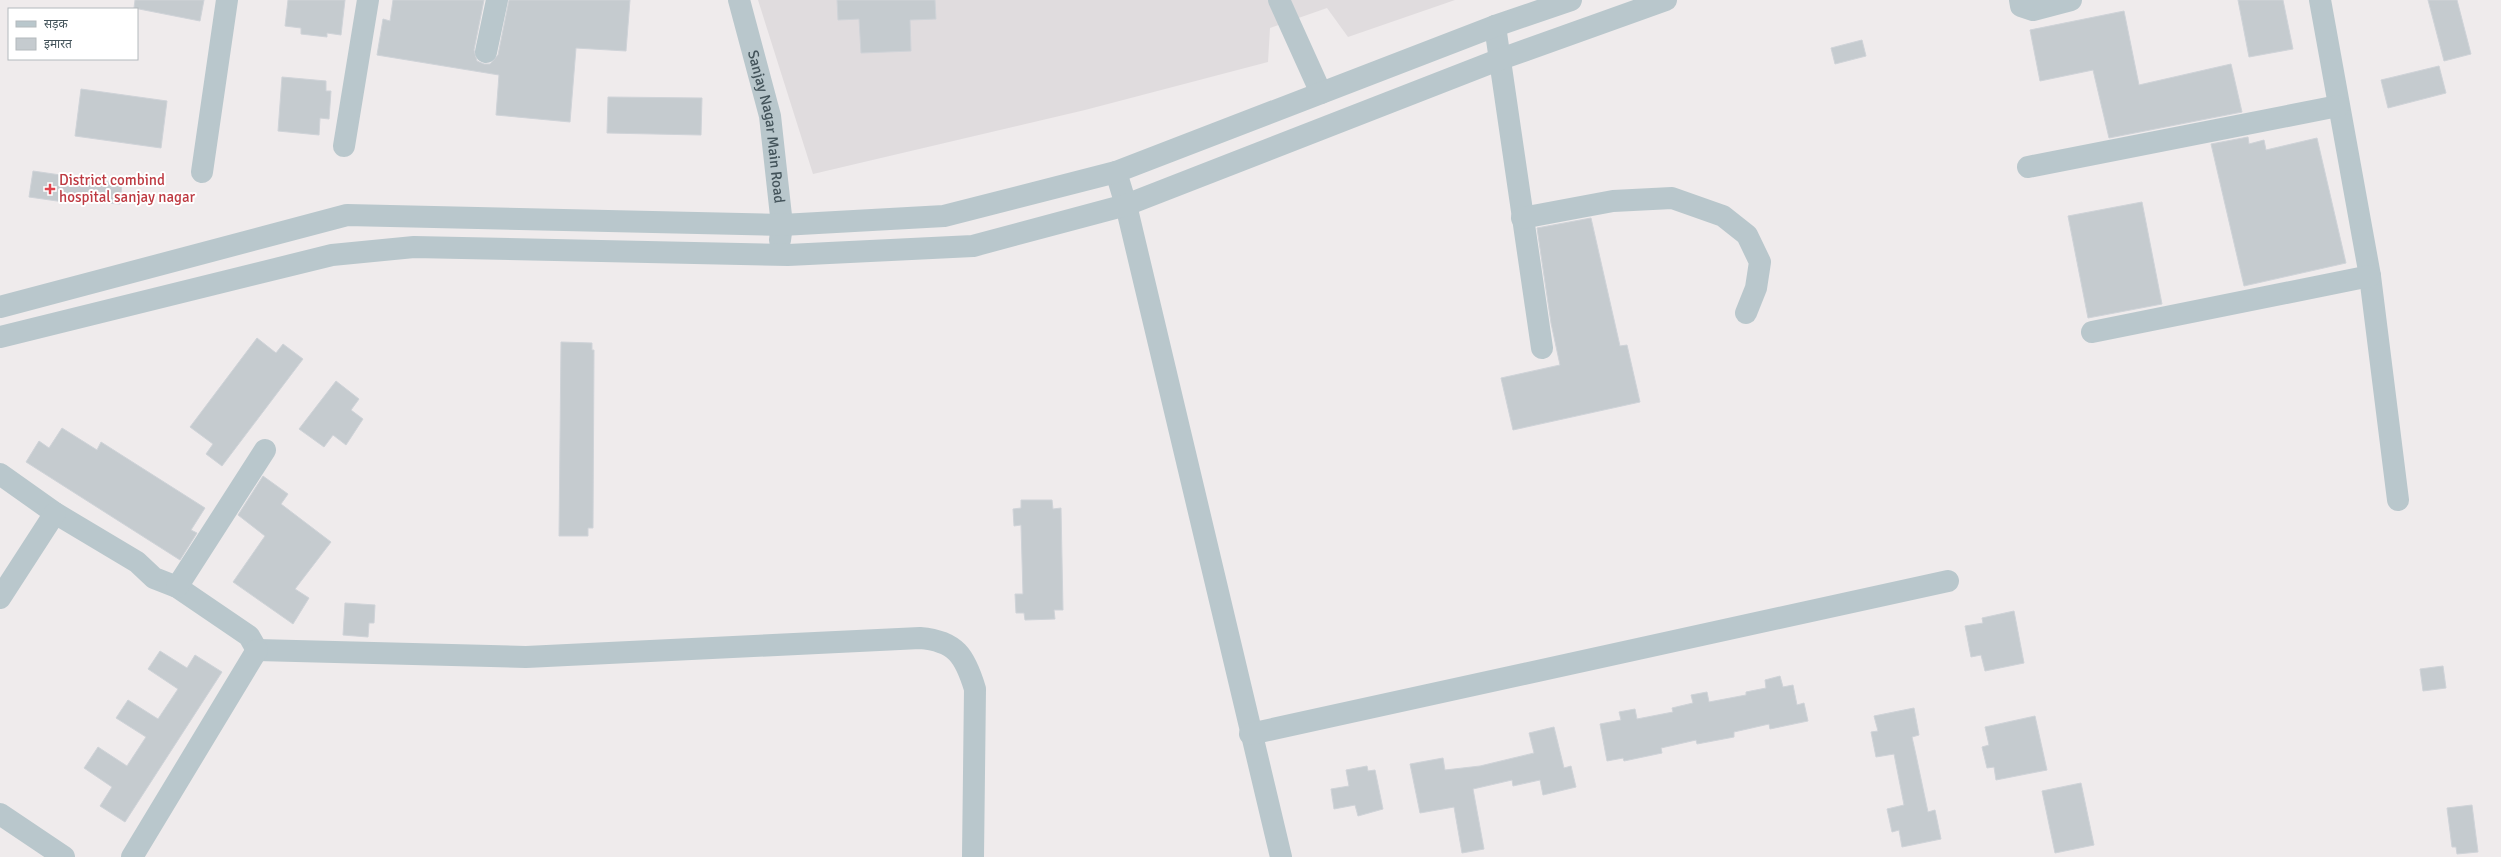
<svg xmlns="http://www.w3.org/2000/svg" width="2501" height="857" viewBox="0 0 2501 857" font-family="Signika,'Noto Sans Devanagari',sans-serif">
  <style>
    .education { fill: #e0dcde }
    .building { fill: #c5cbcf; stroke: #cfd3d8 }
    .lines { fill: none; stroke-linecap: round; stroke-linejoin: round }
    .minor { stroke: #b9c7cc; stroke-width: 22 }
    .health-dot { fill: #e0444e; stroke: #fff; stroke-width: 1.5 }
    .labels { text-anchor: middle; dominant-baseline: central; stroke-width: 4; stroke-linejoin: round; paint-order: stroke }
    .street-label { font-size: 15px; fill: #43535a; stroke: #fff }
    .health-label { font-size: 15px; fill: #be3a42; stroke: #fff; text-anchor: start }
  </style>
  <rect width="100%" height="100%" fill="#efebec"/>
  <path class="education" d="M758,0H1455L1348,37L1327,8L1270,28L1268,62L1085,110L813,174Z"/>
  <path class="building" d="M135,0H204L200,21L134,8Z
    M288,0H345L341,35L327,33V37L301,34V28L285,26Z
    M393,0H484L474,50L477,61L484,64H490L498,55L509,0H630L626,51L576,48L570,122L496,115L499,75L377,55L383,19L390,21Z
    M837,0H935L936,19L910,20L911,51L861,53L859,19L838,20Z
    M2238,0H2283L2293,49L2249,57Z
    M2428,0H2457L2471,54L2444,61Z
    M2124,11L2139,85L2231,64L2242,112L2109,138L2093,70L2040,81L2030,30Z
    M1862,40L1866,56L1835,64L1831,48Z
    M2439,66L2446,93L2388,108L2381,80Z
    M282,77L326,81V91H331L329,119L320,118L319,135L278,131Z
    M81,89L167,101L161,148L75,136Z
    M608,97L702,98L701,135L607,133Z
    M2248,137L2249,144L2264,140L2266,150L2317,138L2346,263L2244,286L2211,144Z
    M33,171L122,184L120,204L64,200V202L29,197Z
    M2142,202L2162,304L2088,318L2068,216Z
    M1591,218L1620,346L1627,345L1640,402L1513,430L1501,378L1560,365L1551,323L1537,228Z
    M257,338L276,353L283,344L303,359L222,466L206,454L213,444L190,427Z
    M561,342L592,343V350H594L593,528H588V536H559Z
    M336,381L359,399L351,410L363,419L346,445L333,435L324,447L299,429Z
    M62,428L97,450L101,442L205,508L191,530L197,533L180,560L26,462L39,441L49,448Z
    M263,476L288,494L281,504L331,542L295,589L309,598L293,624L233,582L265,536L238,515Z
    M1021,500H1052L1053,509L1061,508L1063,610H1054L1055,619L1025,620L1024,613H1016L1015,594H1023L1021,525L1014,526L1013,509L1021,508Z
    M345,603L375,605L374,623H369L368,637L343,635Z
    M2014,611L2024,663L1985,671L1981,655L1971,657L1965,626L1983,623L1982,618Z
    M160,651L187,668L195,655L222,672L125,822L100,806L112,787L84,768L98,747L127,766L146,737L116,718L128,700L158,719L178,689L148,669Z
    M2443,666L2446,688L2423,691L2420,669Z
    M1780,676L1783,687L1793,685L1797,705L1804,703L1808,721L1770,729L1769,724L1734,732V737L1697,744L1696,740L1661,748L1662,753L1624,761L1623,758L1607,761L1600,724L1621,720L1619,712L1635,709L1637,719L1673,712L1672,708L1693,703L1691,695L1707,692L1709,702L1746,695V692L1766,688L1765,680Z
    M1914,708L1919,735L1912,737L1916,755L1928,812L1935,810L1941,839L1902,847L1899,830L1892,832L1887,809L1904,805L1894,754L1876,757L1871,732L1878,731L1874,716Z
    M2035,716L2047,770L1996,780L1994,767L1987,768L1982,747L1989,745L1985,727Z
    M1554,727L1564,768L1571,766L1576,787L1543,795L1540,780L1513,786L1512,780L1473,789L1484,849L1462,853L1454,807L1420,813L1410,764L1443,758L1445,770L1480,766L1534,753L1529,733Z
    M1367,766L1368,771L1375,770L1383,809L1358,816L1355,805L1334,809L1331,789L1349,786L1346,770Z
    M2081,783L2094,845L2055,853L2042,791Z
    M2472,805L2478,852L2457,854L2456,847H2452L2447,808Z"/>
  <g class="lines">
    <g class="minor">
      <path id="s1" d="M739,0L770,116L782,225L780,240"/>
      <path d="M1279,0L1321,93"/>
      <path d="M2020,0L2021,6L2033,10L2071,0"/>
      <path d="M2320,0L2370,276L2398,500"/>
      <path d="M1495,26L1542,348"/>
      <path d="M486,52L497,0"/>
      <path d="M344,146L368,0"/>
      <path d="M2028,167L2338,106"/>
      <path d="M202,172L227,0"/>
      <path d="M1116,172L1126,205L1281,857"/>
      <path d="M1522,218L1613,201L1672,198L1723,216L1747,235L1760,262L1756,288L1746,313"/>
      <path d="M0,307L347,215L782,225L944,216L1116,172L1495,26L1571,0"/>
      <path d="M2092,332L2370,276"/>
      <path d="M0,337L332,255L414,247L788,255L973,246L1126,205L1498,60L1666,0"/>
      <path d="M0,474L55,513L137,562L154,578L177,587L249,636L257,650"/>
      <path d="M177,587L265,450"/>
      <path d="M0,598L55,513"/>
      <path d="M257,650L526,657L920,638C956,641 965,656 975,689L973,857"/>
      <path d="M1250,734L1948,581"/>
      <path d="M0,814L64,857"/>
      <path d="M132,857L257,650"/>
    </g>
  </g>
  <path class="health-dot" d="M48 183h4v4h4v4h-4v4h-4v-4h-4v-4h4z"/>
  <g class="labels">
    <g class="street-label">
      <text stroke="none"><textPath href="#s1" startOffset="130">Sanjay Nagar Main Road</textPath></text>
    </g>
    <g class="health-label">
      <text x="59" y="180">District combind<tspan x="59" dy="17">hospital sanjay nagar</tspan></text>
    </g>
  </g>
  <rect x="8" y="8" width="130" height="52" fill="#ffffff" stroke="#b4babd"/>
  <rect x="16" y="21" width="20" height="6" fill="#b9c7cc" stroke="#b4babd"/>
  <text x="44" y="28" font-size="12" fill="#43535a">सड़क</text>
  <rect x="16" y="38" width="20" height="12" fill="#c5cbcf" stroke="#b4babd"/>
  <text x="44" y="48" font-size="12" fill="#43535a">इमारत</text>
</svg>
